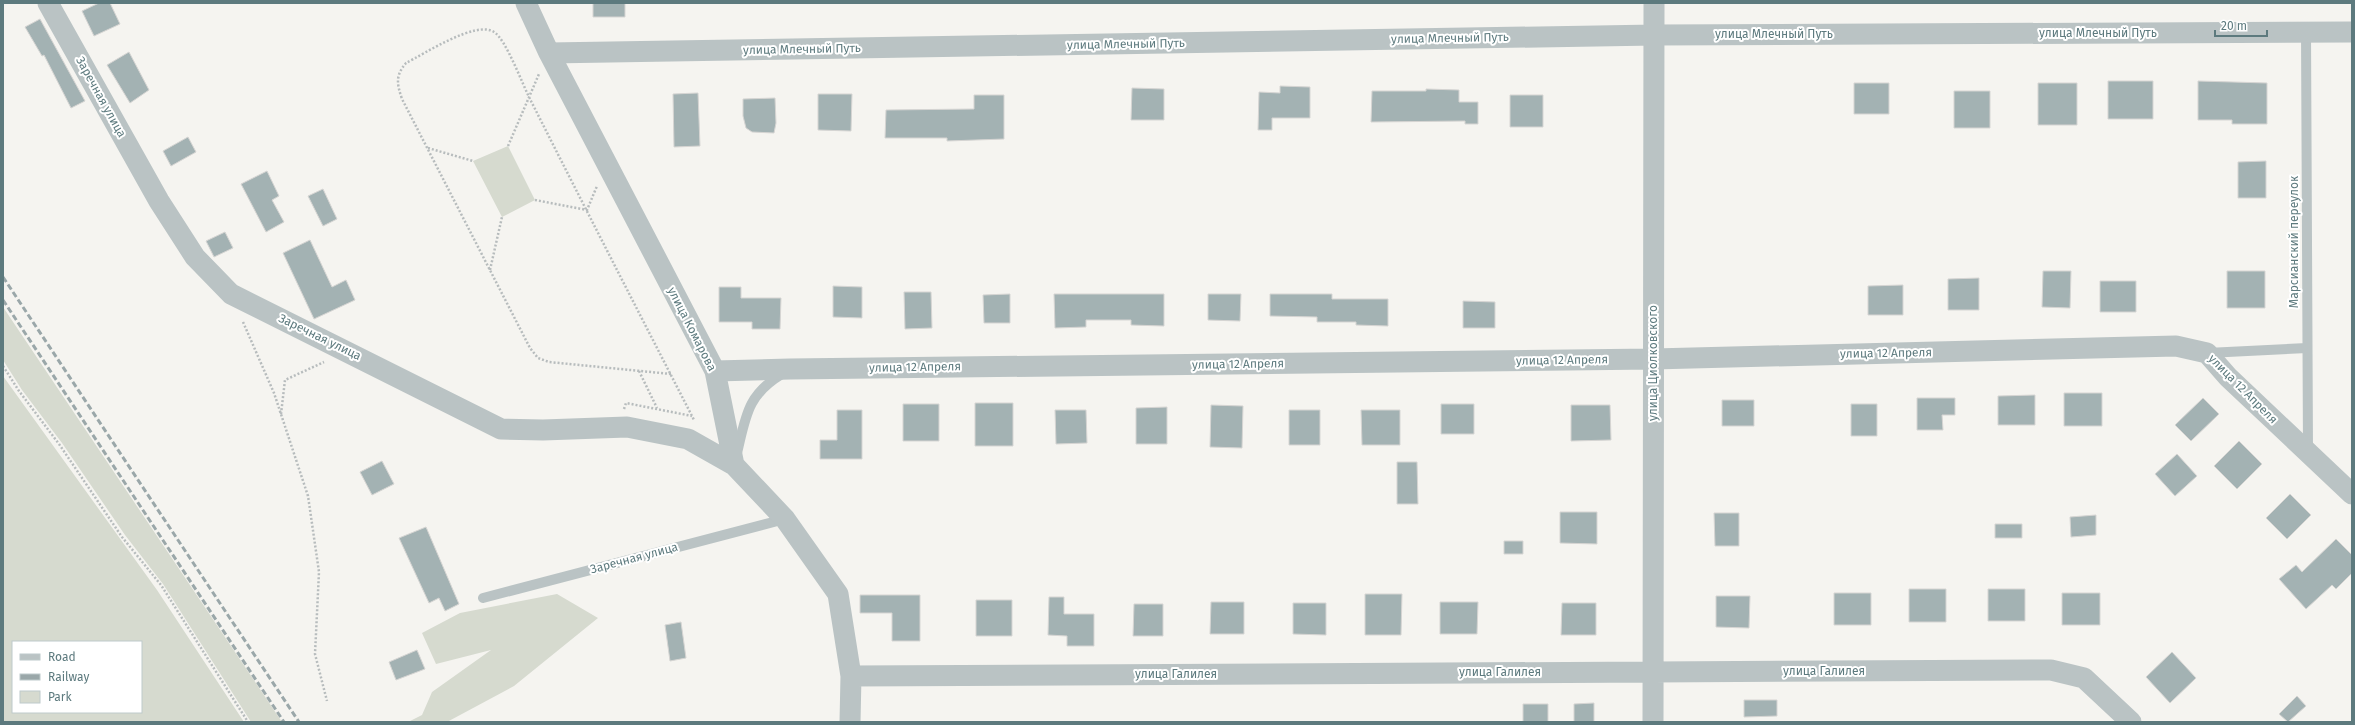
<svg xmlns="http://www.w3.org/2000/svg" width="2355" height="725" viewBox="0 0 2355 725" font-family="'Fira Sans',sans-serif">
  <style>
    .green { fill: #d6dacf; fill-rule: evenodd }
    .building { fill: #a3b2b3; stroke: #d6d5d3 }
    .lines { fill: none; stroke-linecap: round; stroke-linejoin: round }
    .path { stroke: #b7bcbd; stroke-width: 2.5; stroke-dasharray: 2 2; stroke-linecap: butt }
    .service { stroke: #bac3c4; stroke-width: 10 }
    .minor { stroke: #bac3c4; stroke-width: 21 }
    .rail { stroke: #9aa7a9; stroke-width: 3; stroke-dasharray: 6 3; stroke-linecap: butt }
    .labels { text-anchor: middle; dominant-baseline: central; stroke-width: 4; stroke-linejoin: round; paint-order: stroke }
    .street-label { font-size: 12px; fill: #5d7a7e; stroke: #fff }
  </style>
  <rect width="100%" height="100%" fill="#f5f4f0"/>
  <path class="green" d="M508,146L535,200L502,217L473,161Z
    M3,307L282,722H251L163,584L125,535L62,443L22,390L3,360Z
    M3,376L157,590L244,722H3ZM13,642H141V712H13Z
    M557,594L598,618L514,686L447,722H408L422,715L432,692L491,650L436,664L422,633L460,613Z"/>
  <path class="building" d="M99,3H110L120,24L94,36L82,11Z
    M593,3H625V17H593Z
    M40,19L85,101L71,108L44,55L42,56L25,27Z
    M129,52L149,90L130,103L107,65Z
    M2108,81H2153V119H2108Z
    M2198,81L2267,83V124H2232V120H2198Z
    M1854,83H1889V114H1854Z
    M2038,83H2077V125H2038Z
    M1280,86L1310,87V118H1272V130H1258L1259,92L1280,93Z
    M1132,88L1164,89V120H1131Z
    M1426,89L1459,90V102H1478V124H1465V121L1371,122L1372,91H1426Z
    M1954,91H1990V128H1954Z
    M698,93L700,146L674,147L673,94Z
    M818,94H852L851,131L818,130Z
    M974,95H1004V139L947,141V138H885L886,110L974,109Z
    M1510,95H1543V127H1510Z
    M775,98L776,123L774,133L752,132L746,128L743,116V99Z
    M188,137L196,152L171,166L163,151Z
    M2266,161V198H2238V162Z
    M267,171L279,196L272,200L284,222L266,232L241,184Z
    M323,189L337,219L323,226L308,196Z
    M225,232L233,248L214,257L206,241Z
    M310,240L332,287L346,280L355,300L314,319L283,253Z
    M2043,271H2071L2070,308L2042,307Z
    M2227,271H2265V308H2227Z
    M1979,278V310H1948V279Z
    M2100,281H2136V312H2100Z
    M1903,285V315H1868V286Z
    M833,286L862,287V318L833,317Z
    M719,287H741V298H781L780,329H752V322H719Z
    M904,292H931L932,328L905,329Z
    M1010,294V323H984L983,295Z
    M1054,294H1164V326L1131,325V320H1086V327L1055,328Z
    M1208,294H1241L1240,321L1208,320Z
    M1270,294H1332V299H1388V326L1356,325V322H1317V317L1270,316Z
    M1463,301L1495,302V328H1463Z
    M2064,393H2102V426H2064Z
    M2035,395V425H1998V396Z
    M1917,398H1955V415H1942L1943,430H1917Z
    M2203,398L2219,414L2191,441L2175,425Z
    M1722,400H1754V426H1722Z
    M975,403H1013V446H975Z
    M903,404H939V441H903Z
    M1441,404H1474V434H1441Z
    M1851,404H1877V436H1851Z
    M1211,405L1243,406L1242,448L1210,447Z
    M1571,405H1610L1611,440L1571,441Z
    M1167,407V444H1136V408Z
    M837,410H862V459H820V440H837Z
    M1055,410H1086L1087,443L1056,444Z
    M1289,410H1320V445H1289Z
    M1361,410H1400V445H1362Z
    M2239,441L2262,464L2237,489L2214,466Z
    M2177,454L2197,476L2175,496L2155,474Z
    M382,461L394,484L372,495L360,472Z
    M1397,462H1417L1418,504H1397Z
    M2290,494L2311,515L2287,539L2266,518Z
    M1560,512H1597V544L1560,543Z
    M1714,513H1739V546H1715Z
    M2096,515V535L2071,537L2070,517Z
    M1995,524H2022V538H1995Z
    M426,527L459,604L445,611L439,598L429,603L399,538Z
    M2336,539L2352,555V573L2336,589L2332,585L2306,609L2279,579L2296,565L2302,572Z
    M1504,541H1523V554H1504Z
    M1909,589H1946V622H1909Z
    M1988,589H2025V621H1988Z
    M1834,593H1871V625H1834Z
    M2062,593H2100V625H2062Z
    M1365,594H1402L1401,635H1365Z
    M860,595H920V641H892V613H860Z
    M1716,596H1750L1749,628L1716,627Z
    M1049,597H1064V614H1094V646H1067V636L1048,635Z
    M976,600H1012V636H976Z
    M1211,602H1244V634H1210Z
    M1440,602H1478L1477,634H1440Z
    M1293,603H1326V635L1293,634Z
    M1562,603H1596V635H1561Z
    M1134,604H1163V636H1133Z
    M681,622L686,658L670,661L665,625Z
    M417,650L425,669L396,680L389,662Z
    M2172,652L2196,678L2170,703L2146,677Z
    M2297,696L2306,706L2288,722L2279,714Z
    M1744,700H1777V716L1744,717Z
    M1594,703V722H1574V704Z
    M1523,704H1548V722H1523Z"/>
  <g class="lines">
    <path class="path" d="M508,146L539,74
      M428,148L473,161
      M535,200L587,210L597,186
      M490,270L502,217
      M243,322L274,393L308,496L319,572L315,654L327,701
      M3,366L19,391L59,444L122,537L161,585L248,722
      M639,371L657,408
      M671,374L549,362L538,358L530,348L402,99C397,84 395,76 406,63C424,54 476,20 494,32C506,39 523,86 531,101C584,206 638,311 692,416L694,420
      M624,409L626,403L692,416
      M281,414L285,380L324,362"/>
    <path class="service" d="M2306,32L2308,451
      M2207,353L2307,348
      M737,453C746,416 747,395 782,374
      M483,598L785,519"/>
    <path class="minor" d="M48,3L159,201L195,257L231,294L501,429L543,430L627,427L688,439L734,465
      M526,3L549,53L715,371L734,465L785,519L838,594L851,676L850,722
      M549,53L1655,35L2352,32
      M715,371L790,369L1653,359L2176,346L2207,353L2228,377L2352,494
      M851,676L2051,670L2084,678L2131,722
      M1653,722L1654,3"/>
    <path class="rail" d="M3,277L299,722
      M3,300L284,722"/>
  </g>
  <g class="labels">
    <g class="street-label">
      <text x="2098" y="33">улица Млечный Путь</text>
      <text x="1774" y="34">улица Млечный Путь</text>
      <text transform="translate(1450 38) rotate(-1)">улица Млечный Путь</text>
      <text transform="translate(1126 44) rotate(-1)">улица Млечный Путь</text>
      <text transform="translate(802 49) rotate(-1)">улица Млечный Путь</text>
      <text transform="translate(101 97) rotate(61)">Заречная улица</text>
      <text transform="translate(2294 242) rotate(-90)">Марсианский переулок</text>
      <text transform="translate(692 329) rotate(63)">улица Комарова</text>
      <text transform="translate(320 337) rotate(26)">Заречная улица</text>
      <text transform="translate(1886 353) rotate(-1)">улица 12 Апреля</text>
      <text transform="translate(1562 360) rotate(-1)">улица 12 Апреля</text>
      <text transform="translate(1653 363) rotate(-90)">улица Циолковского</text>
      <text transform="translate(1238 364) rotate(-1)">улица 12 Апреля</text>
      <text transform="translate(915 367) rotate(-1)">улица 12 Апреля</text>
      <text transform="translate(2243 389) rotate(45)">улица 12 Апреля</text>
      <text transform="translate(634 558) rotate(-15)">Заречная улица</text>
      <text x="1824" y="671">улица Галилея</text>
      <text x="1500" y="672">улица Галилея</text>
      <text x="1176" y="674">улица Галилея</text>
    </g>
  </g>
  <rect width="2355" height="725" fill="none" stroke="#5d7a7e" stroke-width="8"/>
  <rect x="12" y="641" width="130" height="72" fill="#ffffff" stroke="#becacb"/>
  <rect x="20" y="654" width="20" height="6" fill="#bac3c4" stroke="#becacb"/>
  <text x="48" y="661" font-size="12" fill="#5d7a7e">Road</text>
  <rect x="20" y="674" width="20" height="6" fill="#9aa7a9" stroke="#becacb"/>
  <text x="48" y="681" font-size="12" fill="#5d7a7e">Railway</text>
  <rect x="20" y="691" width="20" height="12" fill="#d6dacf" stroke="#becacb"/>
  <text x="48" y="701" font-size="12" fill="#5d7a7e">Park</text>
  <path d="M2215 30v6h52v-6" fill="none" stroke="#5d7a7e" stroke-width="2"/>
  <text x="2221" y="30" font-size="12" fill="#5d7a7e" stroke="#ffffff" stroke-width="3" paint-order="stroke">20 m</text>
</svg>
